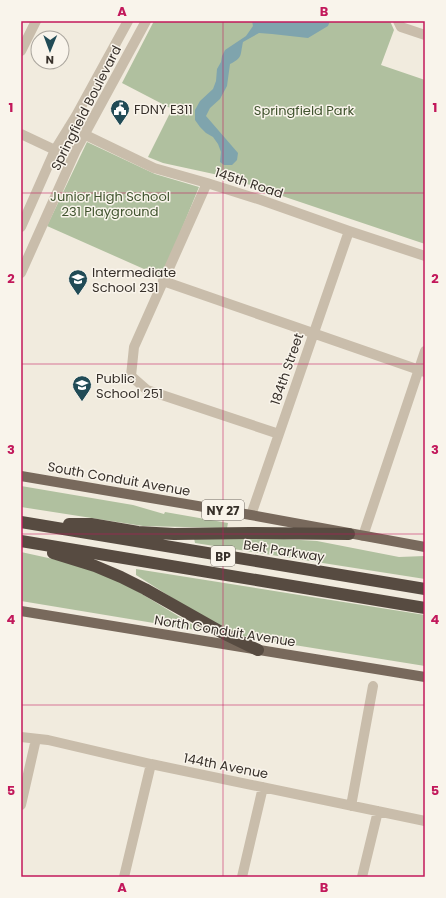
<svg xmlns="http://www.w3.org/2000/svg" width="446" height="898" viewBox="0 0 446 898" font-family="Poppins,sans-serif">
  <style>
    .green { fill: #b0c09f }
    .water { fill: #7fa4ad }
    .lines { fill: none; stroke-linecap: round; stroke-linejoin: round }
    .minor { stroke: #c9bdab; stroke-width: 10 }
    .major { stroke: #78695c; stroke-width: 10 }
    .highway { stroke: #574b41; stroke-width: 12 }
    .grid { fill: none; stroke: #c2185b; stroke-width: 1; stroke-opacity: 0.55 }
    .labels { text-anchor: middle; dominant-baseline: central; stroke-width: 3; stroke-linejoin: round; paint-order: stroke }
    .shield { fill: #f9f4eb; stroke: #716b64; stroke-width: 1 }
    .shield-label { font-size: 12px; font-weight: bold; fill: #37302a }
    .street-label { font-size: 13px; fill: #37302a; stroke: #f9f4eb }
    .poi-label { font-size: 13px; fill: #37302a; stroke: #f9f4eb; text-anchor: start }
    .park-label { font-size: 13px; fill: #41542f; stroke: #f9f4eb }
    .neatline { fill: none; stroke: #c2185b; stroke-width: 1.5 }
    .grid-label { font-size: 13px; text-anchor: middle; font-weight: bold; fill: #c2185b }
  </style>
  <rect width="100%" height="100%" fill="#f1ebde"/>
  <path class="green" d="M154,21H390L394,30L381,65L425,80V244L223,176L163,163L148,157L172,109L122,83Z
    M87,142L155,174L199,187L162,277L47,226Z
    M21,486L133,505L164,514L165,512L228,523L227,528L143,526L21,507Z
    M250,537L317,541L399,557L425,556V579L195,543L194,538Z
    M21,552L62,561L99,571L132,588L198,628L199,630H196L21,601Z
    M136,569L425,615V666L263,640L243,636L218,627L136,575Z"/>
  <path class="water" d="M252,21H330L328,26L308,38L272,34L259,33L243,42C240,55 243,58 230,64L227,86L220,99L210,108L206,116L238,153L237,160L232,165H224L220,162L221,152L218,144L213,137L206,133L200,127L195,120V110L200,101L213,89L216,81L217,69L221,62L222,56L225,50L246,36L253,26Z"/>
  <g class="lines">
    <path class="minor" d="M398,21L401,27L425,35
      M21,51L36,21
      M69,127L154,168L207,183L261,200L349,231L425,256
      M21,134L55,150
      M207,183L134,347L131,376L147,390L279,434
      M21,227L55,150L76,116L128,21
      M21,273L76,150L146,21
      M163,281L425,372
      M251,515L349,231
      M363,536L425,351
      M21,737L48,740L151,764L425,821
      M21,805L36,739
      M351,806L373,686
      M124,877L151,764
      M242,877L263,787
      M362,877L378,811"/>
    <path class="major" d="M21,476L251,515L425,547
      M21,611L425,677"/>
    <path class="highway" d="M21,522L425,589
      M69,524H91L138,532L174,534L250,533L349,534
      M21,541L425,608
      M53,553L95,566L121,577L145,589L221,632L258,650"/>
  </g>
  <path class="grid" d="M223,21V877M21,193H425M21,364H425M21,534H425M21,705H425"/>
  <defs>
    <symbol id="civic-pin" viewBox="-11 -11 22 30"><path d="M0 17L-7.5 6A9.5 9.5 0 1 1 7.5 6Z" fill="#214b56" stroke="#f9f4eb"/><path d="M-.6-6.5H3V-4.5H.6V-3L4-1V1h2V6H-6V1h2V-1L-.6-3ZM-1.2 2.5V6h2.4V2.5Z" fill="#fff"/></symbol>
    <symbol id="school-pin" viewBox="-11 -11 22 30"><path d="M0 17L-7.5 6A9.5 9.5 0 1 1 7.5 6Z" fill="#214b56" stroke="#f9f4eb"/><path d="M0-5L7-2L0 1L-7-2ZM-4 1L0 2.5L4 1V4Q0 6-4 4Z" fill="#fff"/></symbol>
  </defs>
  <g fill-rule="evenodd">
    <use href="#civic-pin" x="109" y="98" width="22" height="30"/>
    <use href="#school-pin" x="67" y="268" width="22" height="30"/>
    <use href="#school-pin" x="71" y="374" width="22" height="30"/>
  </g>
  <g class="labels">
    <g class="shield">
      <rect x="202" y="500" width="42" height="20" rx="3"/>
      <rect x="211" y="546" width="24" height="20" rx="3"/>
    </g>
    <g class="shield-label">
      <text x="223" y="510">NY 27</text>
      <text x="223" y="556">BP</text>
    </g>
    <g class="street-label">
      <text transform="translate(86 108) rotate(-63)">Springfield Boulevard</text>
      <text transform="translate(249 183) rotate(18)">145th Road</text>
      <text transform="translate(287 369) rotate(-71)">184th Street</text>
      <text transform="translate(119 479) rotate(10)">South Conduit Avenue</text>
      <text transform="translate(284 551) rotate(9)">Belt Parkway</text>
      <text transform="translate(225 631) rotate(9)">North Conduit Avenue</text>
      <text transform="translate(226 766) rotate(11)">144th Avenue</text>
    </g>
    <g class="poi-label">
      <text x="134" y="109">FDNY E311</text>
      <text x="92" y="272">Intermediate<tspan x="92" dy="15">School 231</tspan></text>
      <text x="96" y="378">Public<tspan x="96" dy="15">School 251</tspan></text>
    </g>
    <g class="park-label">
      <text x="304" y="110">Springfield Park</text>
      <text x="110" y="196">Junior High School<tspan x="110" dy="15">231 Playground</tspan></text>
    </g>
  </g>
  <rect width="446" height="898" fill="none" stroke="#f9f4eb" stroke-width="44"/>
  <g transform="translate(50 50) rotate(181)"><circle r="19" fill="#f9f4eb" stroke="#aba69e"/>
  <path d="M0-3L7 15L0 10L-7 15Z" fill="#214b56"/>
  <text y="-6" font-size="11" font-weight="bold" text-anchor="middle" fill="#37302a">N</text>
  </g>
  <rect x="22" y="22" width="402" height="854" class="neatline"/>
  <g class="grid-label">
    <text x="122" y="16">A</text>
    <text x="324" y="16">B</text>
    <text x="11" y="112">1</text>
    <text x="435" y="112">1</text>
    <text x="11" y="283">2</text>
    <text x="435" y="283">2</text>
    <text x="11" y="454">3</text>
    <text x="435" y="454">3</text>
    <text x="11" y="624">4</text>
    <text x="435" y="624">4</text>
    <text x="11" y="795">5</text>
    <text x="435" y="795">5</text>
    <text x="122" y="892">A</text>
    <text x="324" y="892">B</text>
  </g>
</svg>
